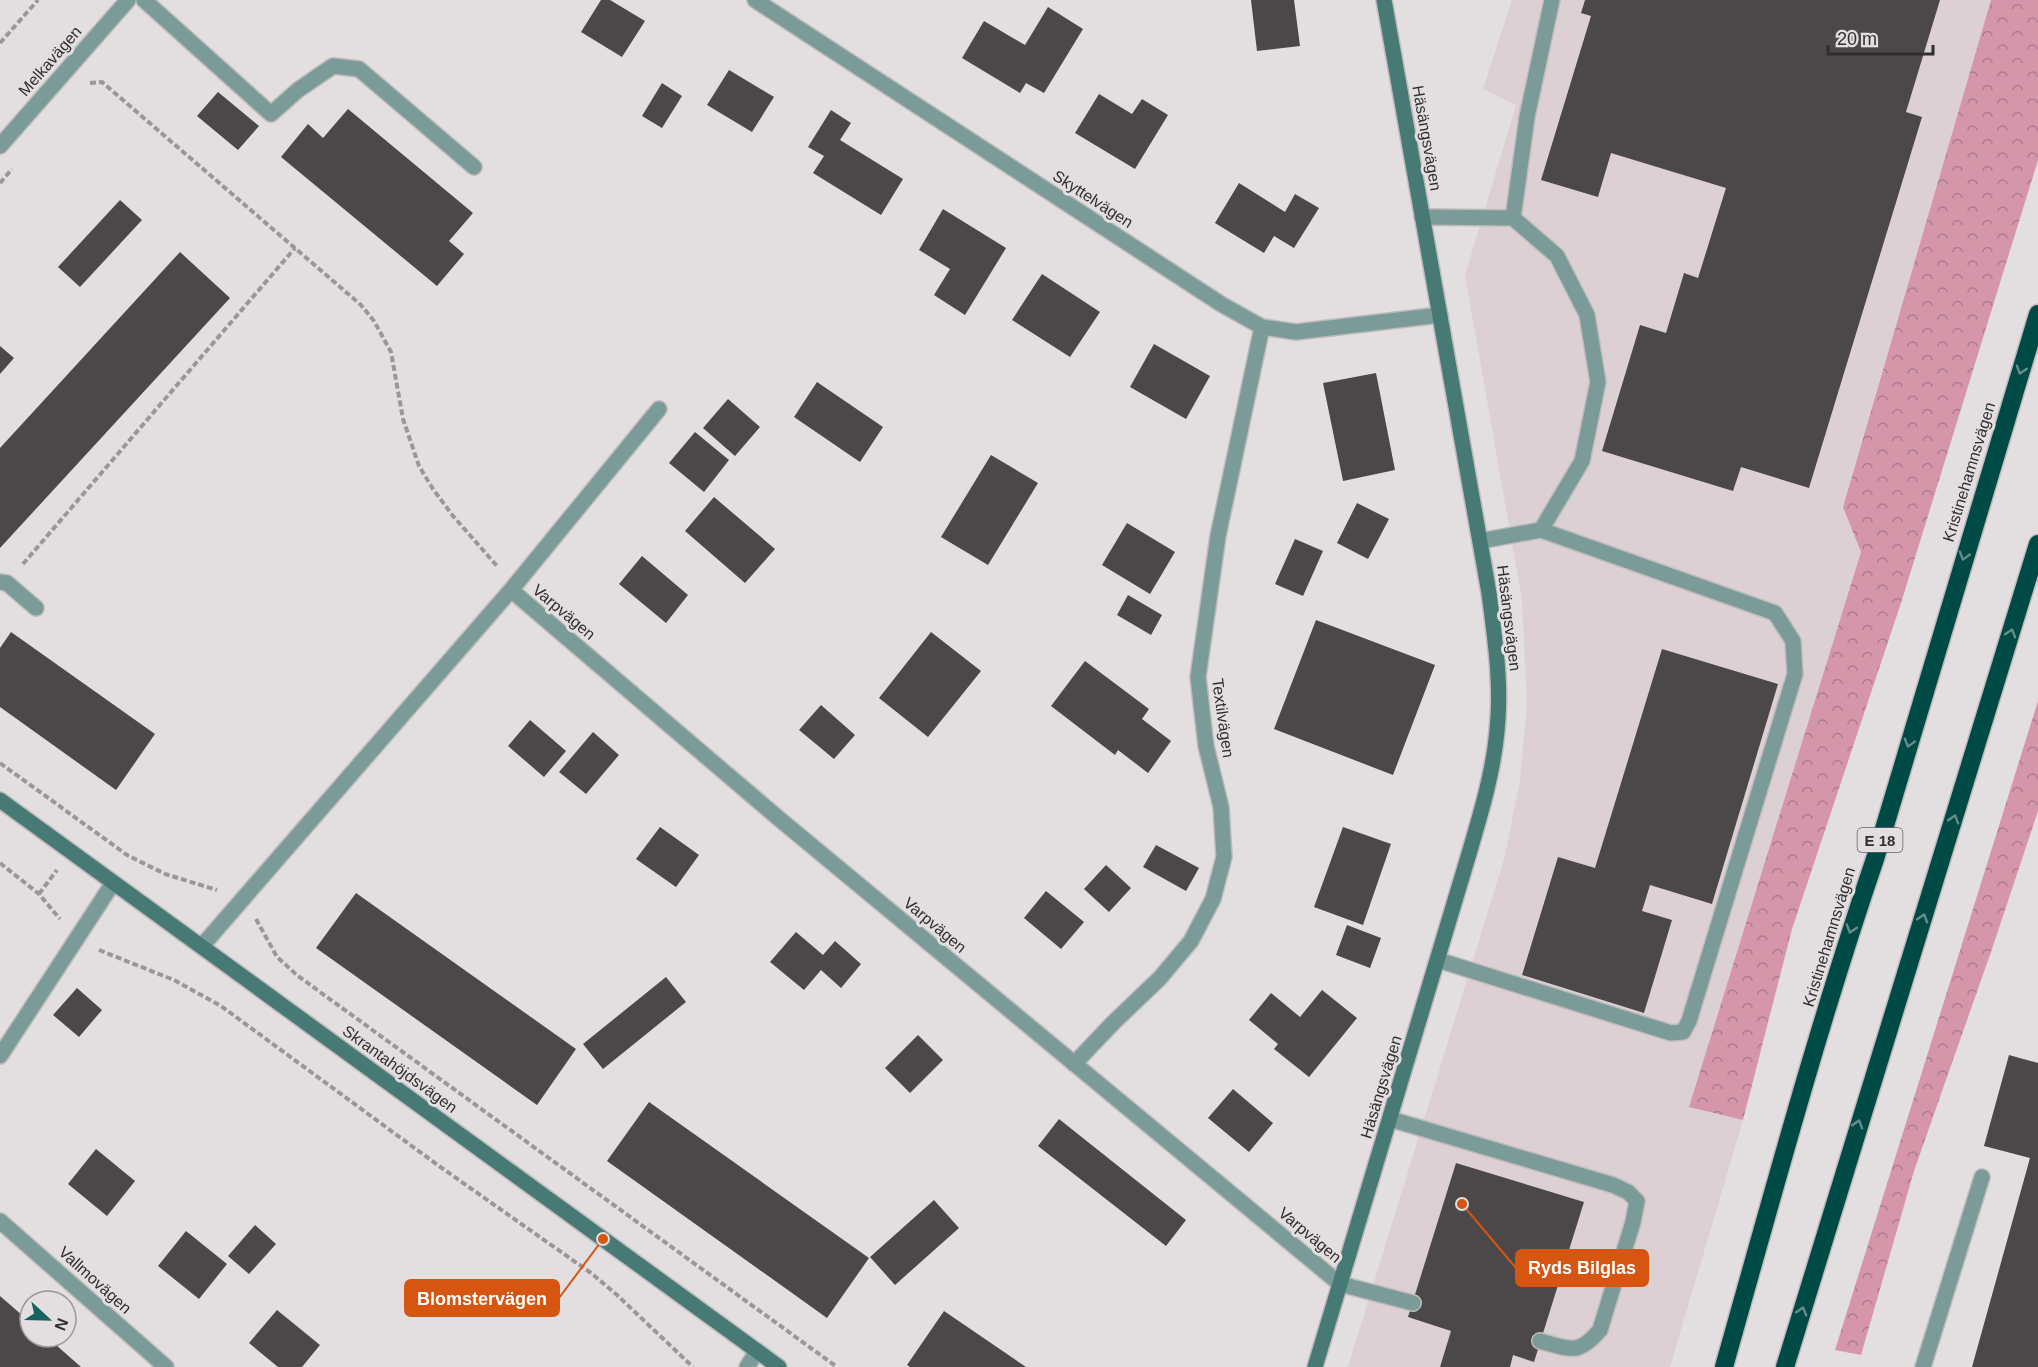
<svg xmlns="http://www.w3.org/2000/svg" width="2038" height="1367" viewBox="0 0 2038 1367" font-family="Helvetica,sans-serif">
  <style>
    .built { fill: #ddd0d4 }
    .forest { fill: url(#forest-crowns) }
    .building { fill: #4c4849 }
    .lines { fill: none; stroke-linecap: round; stroke-linejoin: round }
    .lane-casing { stroke: #bfbbbc; stroke-width: 18 }
    .street-casing { stroke: #bfbbbc; stroke-width: 18 }
    .secondary-casing { stroke: #bfbbbc; stroke-width: 18 }
    .highway-casing { stroke: #bfbbbc; stroke-width: 21 }
    .path { stroke: #9b9798; stroke-width: 4; stroke-dasharray: 6 3; stroke-linecap: butt }
    .lane { stroke: #7a9b97; stroke-width: 15 }
    .street { stroke: #7a9b97; stroke-width: 15 }
    .secondary { stroke: #477975; stroke-width: 15 }
    .highway { stroke: #004a46; stroke-width: 18 }
    .oneway { stroke: #668d8b }
    .labels { text-anchor: middle; dominant-baseline: central; stroke-width: 6; stroke-linejoin: round; paint-order: stroke }
    .shield { fill: #e3dedf; stroke: #666364; stroke-width: 1.5 }
    .shield-label { font-size: 15px; font-weight: bold; fill: #302e2f }
    .street-label { font-size: 16px; fill: #302e2f; stroke: #e3dedf }
    .leader { fill: none; stroke: #d65510; stroke-width: 2 }
    .callout-dot { fill: #d65510; stroke: #e3dedf; stroke-width: 2 }
    .callout { fill: #d65510; stroke: #d65510; stroke-width: 2 }
    .callout-label { font-size: 18px; text-anchor: middle; font-weight: bold; fill: #fff }
  </style>
  <defs>
    <pattern id="forest-crowns" width="20" height="18" patternUnits="userSpaceOnUse" patternTransform="scale(1.5)"><rect width="20" height="18" fill="#d596aa"/><path d="M2 6a3 3 0 1 1 6 0M12 15a3 3 0 1 1 6 0" fill="none" stroke="#ad7b8b"/></pattern>
  </defs>
  <rect width="100%" height="100%" fill="#e3dedf"/>
  <path class="built" d="M1512,0H1991L1843,506L1861,552L1690,1107L1743,1120L1670,1367H1348L1505,856L1520,780L1527,704L1522,600L1465,275L1516,105L1483,89Z"/>
  <path class="forest" d="M1991,0H2038V160L1901,603L1792,929L1743,1120L1689,1107L1861,552L1843,507Z
    M2038,701V811L1992,949L1914,1171L1861,1355L1835,1350Z"/>
  <path class="building" d="M601,0H610L645,21L622,57L581,32Z
    M1251,0H1294L1300,46L1257,51Z
    M1585,0H1940L1906,112L1922,117L1809,488L1741,467L1733,491L1602,451L1640,325L1666,333L1684,273L1698,278L1726,188L1611,153L1598,197L1541,180L1591,16L1581,13Z
    M1048,7L1083,29L1044,93L1026,83L1020,93L962,58L984,21L1025,45Z
    M729,70L774,97L752,132L707,105Z
    M662,83L682,96L662,128L642,116Z
    M218,92L259,126L238,150L197,116Z
    M1099,94L1132,114L1142,99L1168,115L1135,169L1075,133Z
    M348,109L473,213L449,241L464,254L437,286L281,157L308,124L323,138Z
    M831,110L851,123L840,140L903,179L881,215L813,173L824,156L808,147Z
    M1239,183L1285,212L1295,194L1319,208L1294,248L1274,236L1264,253L1215,223Z
    M120,200L142,220L80,287L58,267Z
    M943,209L1006,248L965,315L934,295L950,269L919,250Z
    M180,252L230,298L0,548V448Z
    M1042,274L1100,312L1070,357L1012,320Z
    M1154,344L1210,376L1186,419L1130,387Z
    M0,346L14,358L0,374Z
    M1376,373L1395,470L1343,481L1323,383Z
    M817,382L883,427L860,462L794,417Z
    M728,399L760,427L735,456L703,428Z
    M695,432L729,460L704,492L669,463Z
    M991,455L1038,483L988,565L941,537Z
    M714,497L775,549L745,583L685,531Z
    M1357,503L1389,519L1368,559L1337,543Z
    M1127,523L1175,552L1150,594L1102,565Z
    M1295,539L1323,551L1303,596L1275,584Z
    M642,556L688,595L666,623L619,584Z
    M1128,595L1162,615L1151,635L1117,615Z
    M1316,620L1435,665L1393,775L1274,729Z
    M11,632L155,734L116,790L0,707V648Z
    M931,632L981,671L928,737L879,698Z
    M1662,649L1778,684L1712,904L1650,885L1642,911L1672,920L1644,1013L1522,975L1558,857L1595,868Z
    M1085,661L1149,709L1142,719L1171,741L1148,773L1118,750L1115,755L1051,706Z
    M821,705L855,735L834,759L799,730Z
    M530,720L566,751L544,777L508,746Z
    M593,732L619,755L586,794L559,772Z
    M660,827L699,855L676,887L636,859Z
    M1343,827L1391,844L1363,925L1314,907Z
    M1156,845L1199,868L1186,891L1143,867Z
    M1106,865L1131,888L1109,912L1084,889Z
    M1046,891L1084,922L1061,949L1024,918Z
    M356,893L576,1049L537,1105L316,948Z
    M1347,925L1381,938L1370,968L1336,955Z
    M796,932L823,955L835,941L861,964L841,988L821,970L804,990L770,962Z
    M666,977L686,1002L603,1069L583,1044Z
    M77,988L102,1010L79,1037L53,1015Z
    M1322,990L1357,1018L1309,1077L1274,1049L1278,1044L1249,1020L1271,993L1300,1017Z
    M918,1035L943,1060L910,1093L885,1068Z
    M2009,1055L2038,1063V1367H1972L2030,1158L1984,1146Z
    M1233,1089L1273,1123L1249,1152L1208,1118Z
    M649,1102L869,1258L827,1318L607,1161Z
    M1059,1119L1186,1220L1166,1246L1038,1146Z
    M96,1149L135,1181L107,1216L68,1184Z
    M1456,1163L1584,1202L1534,1362L1513,1355L1510,1367H1440L1451,1331L1408,1317Z
    M934,1200L959,1228L895,1285L870,1257Z
    M255,1225L276,1244L249,1274L228,1256Z
    M186,1231L227,1264L199,1299L158,1266Z
    M0,1296L30,1322V1337H47L81,1367H0Z
    M277,1310L320,1345L302,1367H278L249,1343Z
    M944,1311L1026,1367H910L907,1365Z"/>
  <g class="lines">
    <defs>
      <path id="lane" d="M144,0L271,114L298,90L333,66L359,69L474,167
        M1422,217L1513,218L1527,117L1552,0
        M1480,541L1541,530L1582,461L1598,382L1587,315L1557,256L1513,218
        M0,582L7,583L36,608
        M1438,960L1671,1033L1683,1032L1689,1021L1795,674L1793,641L1775,613L1541,530
        M1390,1119L1613,1185L1628,1192L1637,1201L1633,1222L1600,1330C1578,1356 1570,1349 1540,1341
        M1340,1284L1413,1303
        M1923,1367L1982,1177"/>
      <path id="street" d="M755,0L1221,304L1262,327L1296,332L1440,315
        M0,146L128,0
        M511,590L777,817L1340,1284
        M202,946L511,590L659,409
        M0,1056L113,883
        M1074,1064L1113,1023L1160,978L1191,941L1213,899L1224,857L1221,807L1206,746L1198,677L1218,536L1262,327
        M0,1221L166,1367
        M747,1367L757,1351"/>
      <path id="secondary" d="M0,800L779,1367
        M1315,1367L1468,857C1480,816 1493,774 1497,731C1502,685 1495,639 1489,593L1384,0"/>
      <path id="highway" d="M1724,1367C1772,1197 1818,1026 1875,859L2038,314
        M1785,1367C1868,1092 1954,818 2038,544"/>
    </defs>
    <use href="#lane" class="lane-casing"/>
    <use href="#street" class="street-casing"/>
    <use href="#secondary" class="secondary-casing"/>
    <use href="#highway" class="highway-casing"/>
    <path class="path" d="M0,43L38,0
      M90,83L102,82L361,305L374,321L391,352L403,419L419,466L433,489L453,516L497,566
      M0,183L12,169
      M23,564L295,248
      M0,763L127,855L165,874L217,890
      M0,863L39,894L60,919
      M39,894L57,870
      M256,919L277,957L298,976L837,1367
      M99,950L174,980L221,1006L439,1166L591,1273L617,1295L693,1367"/>
    <use href="#lane" class="lane"/>
    <use href="#street" class="street"/>
    <use href="#secondary" class="secondary"/>
    <use href="#highway" class="highway"/>
  </g>
  <defs><path id="oneway-chevron" d="M-2-3.5L2.5 0L-2 3.5" fill="none" stroke-width="1.6" stroke-linecap="round" stroke-linejoin="round" transform="scale(1.5)"/></defs>
  <g class="oneway">
    <use href="#oneway-chevron" transform="translate(2021 370) rotate(107)"/>
    <use href="#oneway-chevron" transform="translate(1964 556) rotate(106)"/>
    <use href="#oneway-chevron" transform="translate(2011 633) rotate(-73)"/>
    <use href="#oneway-chevron" transform="translate(1909 743) rotate(106)"/>
    <use href="#oneway-chevron" transform="translate(1954 819) rotate(-73)"/>
    <use href="#oneway-chevron" transform="translate(1923 918) rotate(-72)"/>
    <use href="#oneway-chevron" transform="translate(1851 929) rotate(107)"/>
    <use href="#oneway-chevron" transform="translate(1858 1124) rotate(-73)"/>
    <use href="#oneway-chevron" transform="translate(1802 1311) rotate(-73)"/>
  </g>
  <g class="labels">
    <rect class="shield" x="1857.5" y="828" width="45" height="24" rx="4.5"/>
    <g class="shield-label">
      <text x="1880" y="840">E 18</text>
    </g>
    <g class="street-label">
      <text transform="translate(50 61) rotate(-49)">Melkavägen</text>
      <text transform="translate(1427 138) rotate(80)">Häsängsvägen</text>
      <text transform="translate(1093 199) rotate(33)">Skyttelvägen</text>
      <text transform="translate(1969 472) rotate(-73)">Kristinehamnsvägen</text>
      <text transform="translate(564 612) rotate(40)">Varpvägen</text>
      <text transform="translate(1509 618) rotate(83)">Häsängsvägen</text>
      <text transform="translate(1223 718) rotate(82)">Textilvägen</text>
      <text transform="translate(935 925) rotate(40)">Varpvägen</text>
      <text transform="translate(1829 937) rotate(-73)">Kristinehamnsvägen</text>
      <text transform="translate(400 1069) rotate(36)">Skrantahöjdsvägen</text>
      <text transform="translate(1381 1087) rotate(-73)">Häsängsvägen</text>
      <text transform="translate(1310 1235) rotate(40)">Varpvägen</text>
      <text transform="translate(95 1280) rotate(42)">Vallmovägen</text>
    </g>
  </g>
  <path class="leader" d="M1462 1204L1516 1268M603 1239L559 1298"/>
  <g class="callout-dot">
    <circle cx="1462" cy="1204" r="6"/>
    <circle cx="603" cy="1239" r="6"/>
  </g>
  <g class="callout">
    <rect x="1516" y="1250" width="132" height="36" rx="6"/>
    <rect x="405" y="1280" width="154" height="36" rx="6"/>
  </g>
  <g class="callout-label">
    <text x="1582" y="1274">Ryds Bilglas</text>
    <text x="482" y="1305">Blomstervägen</text>
  </g>
  <g transform="translate(48 1319) rotate(112)"><circle r="28" fill="#e3dedf" stroke="#9b9899" stroke-width="1.5"/>
  <path d="M0-4.5L10 22L0 15L-10 22Z" fill="#16645f"/>
  <text y="-9" font-size="16" font-weight="bold" text-anchor="middle" fill="#302e2f">N</text>
  </g>
  <path d="M1828 45v9h105v-9" fill="none" stroke="#302e2f" stroke-width="3"/>
  <text x="1837" y="45" font-size="18" fill="#302e2f" stroke="#e3dedf" stroke-width="4.5" paint-order="stroke">20 m</text>
</svg>
